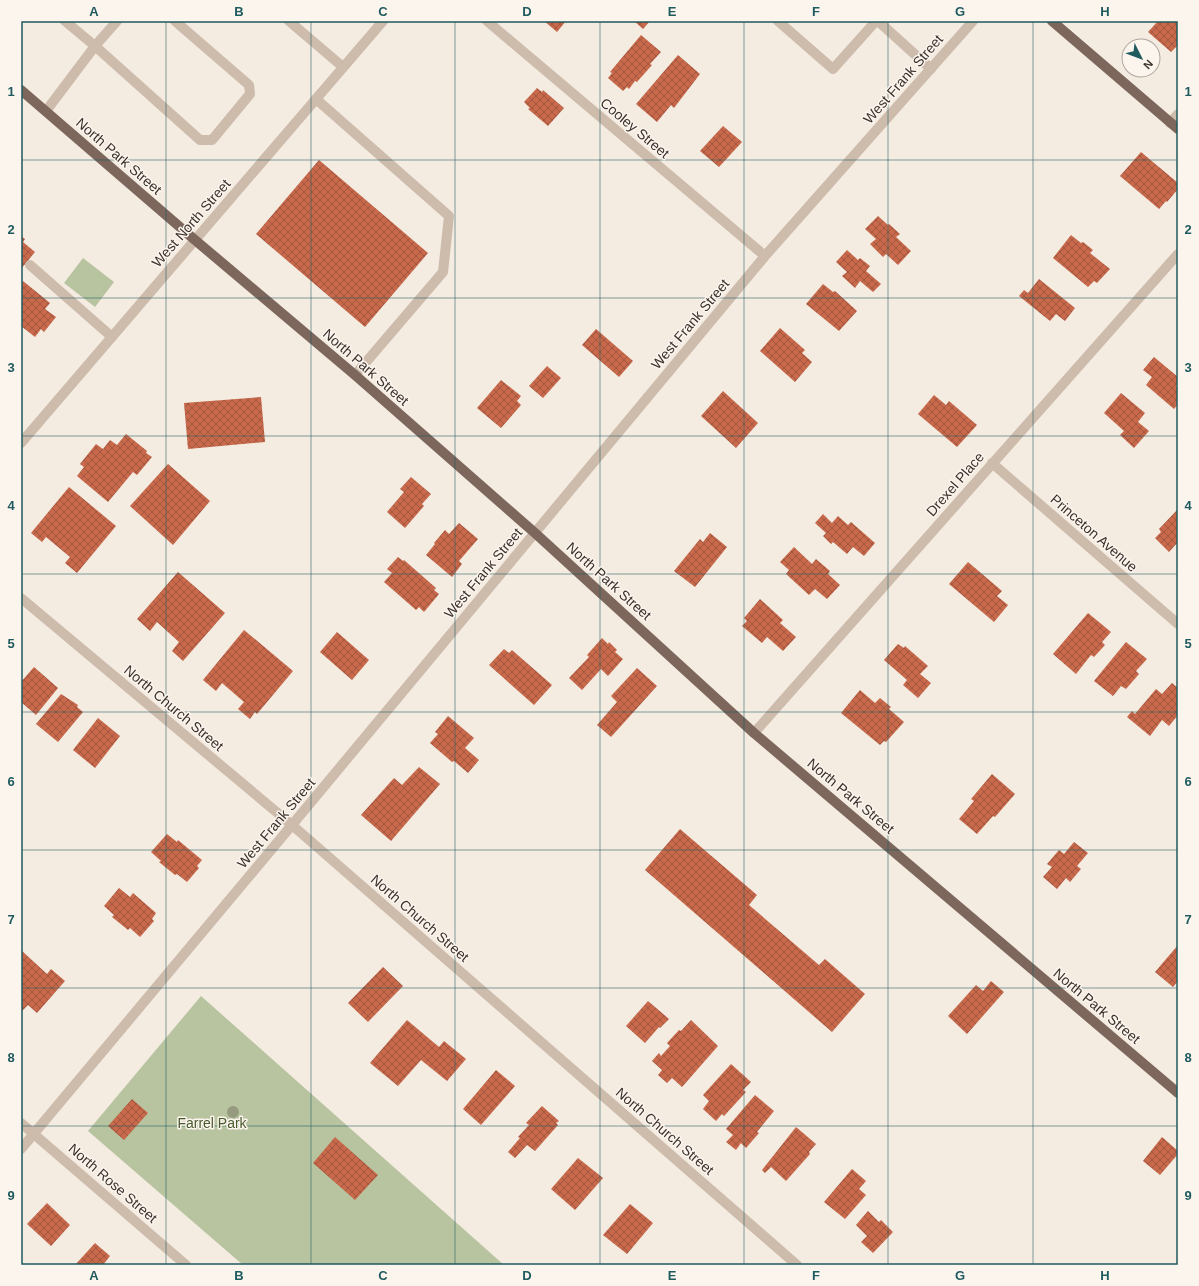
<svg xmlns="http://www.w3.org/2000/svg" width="1199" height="1286" viewBox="0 0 1199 1286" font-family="Helvetica,sans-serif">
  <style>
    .park { fill: #b8c4a0 }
    .building { fill: url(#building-cross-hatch) }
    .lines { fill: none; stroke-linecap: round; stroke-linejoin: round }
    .service { stroke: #cdbbac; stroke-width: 10 }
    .minor { stroke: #cdbbac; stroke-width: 10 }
    .tertiary { stroke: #cdbbac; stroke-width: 10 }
    .primary { stroke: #7d675c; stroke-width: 10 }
    .tree { fill: #969b7f }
    .grid { fill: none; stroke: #1f5a5e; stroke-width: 1; stroke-opacity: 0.55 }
    .labels { text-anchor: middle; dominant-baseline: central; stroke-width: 3; stroke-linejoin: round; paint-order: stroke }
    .street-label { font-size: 14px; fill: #3b302b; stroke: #fbf5ee }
    .park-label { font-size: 14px; fill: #4a5a2e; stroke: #fbf5ee }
    .neatline { fill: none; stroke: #1f5a5e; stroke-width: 1.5 }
    .grid-label { font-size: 13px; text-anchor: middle; font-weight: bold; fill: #1f5a5e }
  </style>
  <defs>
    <pattern id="building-cross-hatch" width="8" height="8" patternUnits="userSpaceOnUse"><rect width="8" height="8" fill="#c8694b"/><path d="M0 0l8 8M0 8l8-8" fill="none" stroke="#a4573f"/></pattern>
  </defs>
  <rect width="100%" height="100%" fill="#f4ebe1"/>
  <path class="park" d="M83,258L114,282L95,307L64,283Z
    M201,996L504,1265H243L88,1131Z"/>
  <path class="building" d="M544,21H566L557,32Z
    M634,21H650L643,29Z
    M1158,21H1178V45L1171,52L1148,32Z
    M641,35L661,52L650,64L652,65L637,82L635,81L629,89L627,87L623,91L608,78L612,73L610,72Z
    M678,55L700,74L674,108L671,105L657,122L636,104Z
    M537,88L542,92L543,90L564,108L548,126L528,109L530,108L524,102Z
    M723,126L742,142L719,167L700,151Z
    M1141,152L1178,183V189L1167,202L1166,201L1159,209L1120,176Z
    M319,160L428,253L365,327L256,234Z
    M878,216L888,225L889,224L900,234L896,237L911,251L898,265L886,254L883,257L870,244L876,239L865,229Z
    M1071,235L1081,243L1083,242L1093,250L1090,253L1110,269L1097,283L1094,281L1088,287L1053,258Z
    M21,236L25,239L23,242L35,252L21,269Z
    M847,250L858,260L860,258L870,266L866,271L881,284L873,292L860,281L855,288L842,276L847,272L836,262Z
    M1039,279L1075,308L1065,321L1056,314L1050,321L1019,296L1024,290L1028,293Z
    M23,281L50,303L45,309L56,317L44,332L41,329L35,337L21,326V283Z
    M823,284L833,292L835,291L857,311L839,331L806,304Z
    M780,328L805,350L802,353L812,362L795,382L760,351Z
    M596,329L633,361L619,377L582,345Z
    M1154,357L1178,377V384L1176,386L1178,388V404L1174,409L1146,385L1152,377L1143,370Z
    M547,366L561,378L543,398L529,386Z
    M501,380L521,396L517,401L521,405L501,428L477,408Z
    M723,391L758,423L736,448L701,416Z
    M1121,393L1145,413L1138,422L1149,431L1134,448L1120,435L1124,431L1104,413Z
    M934,395L946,405L949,401L977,425L957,447L918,414Z
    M261,397L265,442L188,449L184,403Z
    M126,434L147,451L146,453L152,457L137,475L133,472L108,502L77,476L84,467L80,464L96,444L103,449L110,440L117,445Z
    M168,464L210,501L173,545L130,506Z
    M411,477L431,494L422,504L424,506L405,528L387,512L404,492L400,489Z
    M69,487L116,526L77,573L65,563L70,557L46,537L42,542L31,533Z
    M1178,509V542L1169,552L1155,538L1161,532L1159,529Z
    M823,514L832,523L838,516L848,525L851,522L875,543L864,556L853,547L847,554L833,542L831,544L823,536L826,533L815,523Z
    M459,523L478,539L459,561L462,564L452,577L426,555L435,544L434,543L445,530L449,534Z
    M710,533L727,547L695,587L674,571L700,539L703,542Z
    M794,547L812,564L816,559L830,571L828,574L840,585L827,599L815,589L809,595L786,574L789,570L780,562Z
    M398,557L403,561L404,560L436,588L434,590L439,594L424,612L419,607L416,610L384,582L392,573L387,569Z
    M968,562L1002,591L997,596L1008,605L994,622L949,584Z
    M178,572L225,613L183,661L172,651L179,642L157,622L150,631L137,619Z
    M760,599L783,620L780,623L796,637L783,651L767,637L762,643L742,626L747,621L744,618Z
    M1088,613L1111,632L1102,642L1105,645L1094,657L1091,655L1076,674L1053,654Z
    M244,630L293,671L257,714L255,712L250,719L238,709L244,702L222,683L216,691L203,680Z
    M337,632L369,660L352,680L320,652Z
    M602,638L608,644L609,642L617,650L615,652L623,659L608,676L601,669L582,690L569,678L589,657L587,655Z
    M1126,642L1147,659L1136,671L1139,674L1126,689L1121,686L1113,696L1094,681Z
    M898,644L904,648L905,646L928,666L920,674L931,683L918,698L903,685L907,680L884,660Z
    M504,649L509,653L512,650L552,685L534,705L489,665Z
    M34,667L58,688L36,715L21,702V682Z
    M637,668L657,686L611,737L597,725L617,702L611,696Z
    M1172,683L1178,688V715L1169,726L1162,720L1150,736L1127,717L1132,711L1135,714L1156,689L1162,694Z
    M860,690L875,703L880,698L891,707L889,709L904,722L886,742L884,741L880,745L841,713Z
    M61,694L78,705L77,707L83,712L58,742L36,724Z
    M448,716L474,738L465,748L479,760L468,773L454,761L452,762L430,743L438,734L435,732Z
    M98,718L120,736L95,768L73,750Z
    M419,767L440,784L391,841L361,815L394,778L402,785Z
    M992,774L1015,794L995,817L993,816L977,834L959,819L974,801L971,799Z
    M680,829L757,895L749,905L819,965L825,959L865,994L832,1032L645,870Z
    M167,834L177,842L178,840L202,860L197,866L199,868L187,882L177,874L175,875L159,862L161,861L151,852Z
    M1074,842L1088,853L1077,866L1081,869L1070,882L1066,878L1057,889L1043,877L1052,867L1047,864L1059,850L1064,854Z
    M119,888L130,897L133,893L156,913L152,919L154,921L140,937L130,928L128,930L112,917L114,915L104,906Z
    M1178,945V981L1173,987L1155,972Z
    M21,950L47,974L51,969L65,981L37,1013L28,1005L22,1011L21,1009Z
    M383,967L403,986L368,1022L348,1003Z
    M991,981L1004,992L967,1034L948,1016L976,985L983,991Z
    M648,1001L669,1019L660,1028L659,1027L645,1043L626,1026Z
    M407,1020L439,1047L444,1041L466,1059L447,1081L421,1060L398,1086L370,1063Z
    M691,1020L718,1046L682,1087L672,1078L667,1083L658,1075L662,1070L652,1061L659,1053L661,1056L670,1046L667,1043L679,1030L681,1031Z
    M731,1064L751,1082L743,1090L746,1092L724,1116L722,1114L716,1121L703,1109L709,1101L703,1095Z
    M496,1070L515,1086L481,1125L463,1109Z
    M755,1095L774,1111L757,1132L759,1133L746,1148L741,1143L736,1150L726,1142L733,1135L726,1129Z
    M132,1099L148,1113L124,1140L108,1126Z
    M542,1106L559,1121L556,1123L558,1125L535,1151L527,1145L515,1158L508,1152L520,1138L518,1137L529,1125L526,1123Z
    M796,1127L816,1144L809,1152L810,1154L786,1181L771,1167L765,1173L762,1170Z
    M335,1137L378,1175L355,1200L313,1163Z
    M1162,1137L1178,1151V1154L1160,1175L1143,1161Z
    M578,1158L603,1178L575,1210L551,1189Z
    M852,1169L866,1181L859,1189L866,1195L845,1219L824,1202Z
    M47,1203L70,1225L51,1246L27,1224Z
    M630,1204L653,1223L627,1254L603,1235Z
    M868,1211L879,1222L881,1220L893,1232L873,1253L861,1242L867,1236L856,1225Z
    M95,1243L110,1256L103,1265H75Z"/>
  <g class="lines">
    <path class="service" d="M65,21L95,46L117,21
      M289,21L343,67
      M778,21L833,69L876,21
      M878,21L931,69
      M316,99L449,216L443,272L355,375
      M46,111L95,46L200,140H212L250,94L249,85L175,21
      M30,265L112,337"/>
    <path class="minor" d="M487,21L765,256
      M1170,123L1178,114
      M21,443L195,240
      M992,463L1178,624
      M21,598L292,825L797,1265
      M754,733L1178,254
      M21,1123L186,1265
      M21,1149L292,825L765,256L973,21"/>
    <path class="tertiary" d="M195,240L383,21"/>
    <path class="primary" d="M1052,21L1178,129
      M21,90L195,240L355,375L535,533L754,733L1178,1093"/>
  </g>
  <circle class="tree" cx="233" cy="1112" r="6"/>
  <path class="grid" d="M166,21V1265M311,21V1265M455,21V1265M600,21V1265M744,21V1265M888,21V1265M1033,21V1265M21,160H1178M21,298H1178M21,436H1178M21,574H1178M21,712H1178M21,850H1178M21,988H1178M21,1126H1178"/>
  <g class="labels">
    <g class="street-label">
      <text transform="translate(903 79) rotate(-49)">West Frank Street</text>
      <text transform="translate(635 128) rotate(40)">Cooley Street</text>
      <text transform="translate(119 156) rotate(41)">North Park Street</text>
      <text transform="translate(191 223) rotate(-49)">West North Street</text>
      <text transform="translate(690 324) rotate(-50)">West Frank Street</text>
      <text transform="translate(366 367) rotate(41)">North Park Street</text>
      <text transform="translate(955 484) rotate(-49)">Drexel Place</text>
      <text transform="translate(1094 533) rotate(41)">Princeton Avenue</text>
      <text transform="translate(483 573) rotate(-50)">West Frank Street</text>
      <text transform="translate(609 581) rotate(42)">North Park Street</text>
      <text transform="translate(174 708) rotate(40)">North Church Street</text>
      <text transform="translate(851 796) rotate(40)">North Park Street</text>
      <text transform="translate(276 823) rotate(-50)">West Frank Street</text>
      <text transform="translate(420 918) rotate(41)">North Church Street</text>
      <text transform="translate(1097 1006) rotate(40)">North Park Street</text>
      <text transform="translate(665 1131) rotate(41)">North Church Street</text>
      <text transform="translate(113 1183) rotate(41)">North Rose Street</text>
    </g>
    <g class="park-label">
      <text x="212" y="1123">Farrel Park</text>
    </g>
  </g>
  <rect width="1199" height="1286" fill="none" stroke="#fbf5ee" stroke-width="44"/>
  <g transform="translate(1141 58) rotate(132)"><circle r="19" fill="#fbf5ee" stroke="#aea6a0"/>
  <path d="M0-3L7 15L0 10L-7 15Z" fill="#1f5a5e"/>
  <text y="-6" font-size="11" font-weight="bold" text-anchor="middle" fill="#3b302b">N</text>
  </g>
  <rect x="22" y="22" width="1155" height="1242" class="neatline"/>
  <g class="grid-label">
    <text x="94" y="16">A</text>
    <text x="239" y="16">B</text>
    <text x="383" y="16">C</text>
    <text x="527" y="16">D</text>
    <text x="672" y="16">E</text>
    <text x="816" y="16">F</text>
    <text x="960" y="16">G</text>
    <text x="1105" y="16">H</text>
    <text x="11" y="96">1</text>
    <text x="1188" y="96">1</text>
    <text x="11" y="234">2</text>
    <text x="1188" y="234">2</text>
    <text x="11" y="372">3</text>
    <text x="1188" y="372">3</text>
    <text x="11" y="510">4</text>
    <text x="1188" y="510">4</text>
    <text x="11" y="648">5</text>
    <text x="1188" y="648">5</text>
    <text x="11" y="786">6</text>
    <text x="1188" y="786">6</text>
    <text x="11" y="924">7</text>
    <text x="1188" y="924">7</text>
    <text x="11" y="1062">8</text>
    <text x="1188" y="1062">8</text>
    <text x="11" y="1200">9</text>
    <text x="1188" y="1200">9</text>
    <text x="94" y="1280">A</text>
    <text x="239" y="1280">B</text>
    <text x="383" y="1280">C</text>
    <text x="527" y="1280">D</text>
    <text x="672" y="1280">E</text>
    <text x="816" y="1280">F</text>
    <text x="960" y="1280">G</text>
    <text x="1105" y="1280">H</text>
  </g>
</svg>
